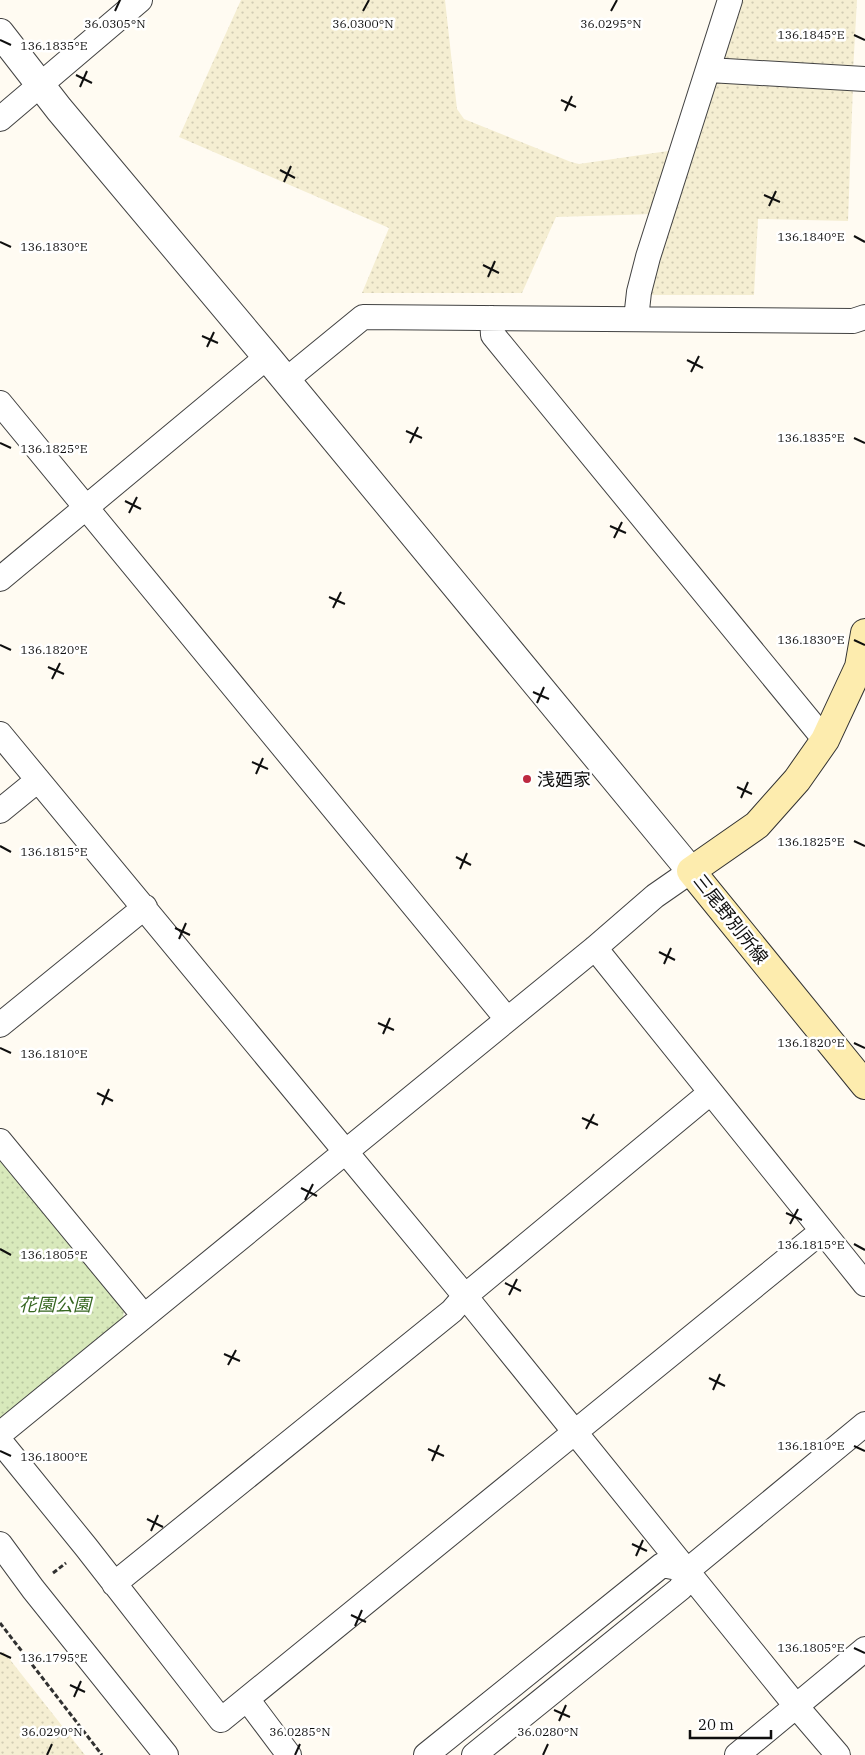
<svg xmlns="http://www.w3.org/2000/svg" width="865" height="1755" viewBox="0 0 865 1755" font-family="'IBM Plex Serif','Noto Sans JP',serif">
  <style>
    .farmland { fill: url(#farmland-dots) }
    .green { fill: url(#green-dots) }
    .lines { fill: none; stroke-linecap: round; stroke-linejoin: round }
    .minor-casing { stroke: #424242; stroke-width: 26 }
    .tertiary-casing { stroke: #424242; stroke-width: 30 }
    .secondary-casing { stroke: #313131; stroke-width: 30 }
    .path { stroke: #313131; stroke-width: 3; stroke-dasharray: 5 2.5; stroke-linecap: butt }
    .minor { stroke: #fff; stroke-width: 24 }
    .tertiary { stroke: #fff; stroke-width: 28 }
    .secondary { stroke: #fdecae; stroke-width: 28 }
    .ticks { fill: none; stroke: #0f0f0f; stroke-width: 2 }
    .poi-dot { fill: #bd2940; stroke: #fff; stroke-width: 2 }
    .labels { text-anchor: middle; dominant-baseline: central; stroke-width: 5; stroke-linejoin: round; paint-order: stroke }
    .poi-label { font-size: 18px; fill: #0f0f0f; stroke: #fff; text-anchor: start }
    .street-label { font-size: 18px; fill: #0f0f0f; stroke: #fff }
    .park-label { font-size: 18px; font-style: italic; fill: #366620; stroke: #fff }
    .ticks-label { font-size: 12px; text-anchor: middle; fill: #0f0f0f; stroke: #fff; stroke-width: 5; stroke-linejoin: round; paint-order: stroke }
  </style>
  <defs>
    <pattern id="farmland-dots" width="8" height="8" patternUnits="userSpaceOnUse" patternTransform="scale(1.25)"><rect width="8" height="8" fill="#f5eed2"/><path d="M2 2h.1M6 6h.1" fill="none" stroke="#d1cbb3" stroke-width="1.8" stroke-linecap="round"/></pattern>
    <pattern id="green-dots" width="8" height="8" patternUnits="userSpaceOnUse" patternTransform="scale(1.25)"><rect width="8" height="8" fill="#d8e9bb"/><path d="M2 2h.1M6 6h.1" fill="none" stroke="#b8c7a0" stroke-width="1.8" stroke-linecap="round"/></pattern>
  </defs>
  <rect width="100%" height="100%" fill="#fffbf2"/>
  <path class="farmland" d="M241,0H445L457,109L464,119L571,162L579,164L675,150L655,214L556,217L522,293H362L389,228L179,137Z
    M735,0H857L853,72L735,66L718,55Z
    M713,76L853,85L848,221L758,219L754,295H645Z
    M4,1652L85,1755H0V1654Z"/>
  <path class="green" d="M0,1154L125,1304L123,1318L0,1420Z"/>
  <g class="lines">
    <defs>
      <path id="minor" d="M709,70L865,79
        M0,119L140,0
        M492,318L493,335L825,740
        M636,319L639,292L648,257L730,0
        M286,380L363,317L853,321L865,317
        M0,403L507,1019
        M0,579L267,357
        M0,734L465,1296L796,1706L838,1755
        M0,811L38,780
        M595,948L865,1284
        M0,1025L145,907
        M0,1141L144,1316
        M0,1434L595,948L655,896L691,871
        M0,1441L86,1547L221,1720L822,1231
        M0,1544L33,1589L166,1755
        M114,1584L452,1311L465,1296L710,1093
        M247,1699L289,1755
        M426,1755L662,1565L688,1570
        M474,1755L681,1588L688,1570L865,1424
        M737,1755L865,1649"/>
      <path id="tertiary" d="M0,33L59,109L267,357L691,871"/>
      <path id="secondary" d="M865,633L859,667L825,740L797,780L757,825L691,871L865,1085"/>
    </defs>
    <use href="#minor" class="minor-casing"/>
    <use href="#tertiary" class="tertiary-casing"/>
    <use href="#secondary" class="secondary-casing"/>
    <path class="path" d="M53,1573L66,1563
      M0,1623L102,1755"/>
    <use href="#minor" class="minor"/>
    <use href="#tertiary" class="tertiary"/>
    <use href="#secondary" class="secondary"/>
  </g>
  <path class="ticks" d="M115,11L120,0M363,11L369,0M611,11L617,0M854,35L865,40M0,40L11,45M76,75L92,83M80,87L87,71M561,100L576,107M565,111L572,96M280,170L295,178M284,182L291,166M764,195L780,202M769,206L776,191M854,236L865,242M0,242L11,247M483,265L499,273M488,277L495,261M202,336L218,343M207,347L214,332M687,360L703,368M691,372L699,356M406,431L422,438M854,438L865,443M0,443L11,448M410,443L418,427M125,501L141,509M129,513L137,497M610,526L626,533M614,538L622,522M329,597L345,604M333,608L341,592M854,640L865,645M0,645L11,650M48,667L64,674M52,679L60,663M533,692L549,699M537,703L544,687M252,762L268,769M256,774L263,758M737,787L752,794M741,798L748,782M854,841L865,846M0,846L11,852M456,857L471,865M460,869L467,853M175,928L190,935M179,939L186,923M659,952L675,960M664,964L671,948M378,1023L394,1030M383,1034L390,1018M854,1043L865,1048M0,1048L11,1053M97,1093L113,1101M102,1105L109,1089M582,1118L598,1125M586,1129L594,1114M301,1188L317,1196M305,1200L313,1184M786,1213L802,1220M790,1224L798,1209M854,1244L865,1250M0,1249L11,1255M505,1283L521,1291M509,1295L517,1279M224,1354L240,1361M228,1365L236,1350M709,1378L725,1386M713,1390L720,1374M854,1446L865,1451M428,1449L444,1456M0,1451L11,1456M432,1461L439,1445M147,1519L163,1527M151,1531L158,1515M632,1544L647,1551M636,1556L643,1540M351,1615L366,1622M355,1626L362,1610M854,1648L865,1653M0,1653L11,1658M70,1685L85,1692M74,1697L81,1681M554,1710L570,1717M559,1721L566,1705M47,1755L52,1744M295,1755L300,1744M543,1755L548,1744"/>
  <circle class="poi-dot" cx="527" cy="779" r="5"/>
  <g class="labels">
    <g class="poi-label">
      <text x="537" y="779">浅廼家</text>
    </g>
    <g class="street-label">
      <text transform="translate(731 919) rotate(52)">三尾野別所線</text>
    </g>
    <g class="park-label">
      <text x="55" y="1304">花園公園</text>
    </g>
  </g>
  <g class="ticks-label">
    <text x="115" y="28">36.0305°N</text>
    <text x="363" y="28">36.0300°N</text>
    <text x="611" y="28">36.0295°N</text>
    <text x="811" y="39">136.1845°E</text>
    <text x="54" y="50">136.1835°E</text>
    <text x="811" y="241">136.1840°E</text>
    <text x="54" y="251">136.1830°E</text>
    <text x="811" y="442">136.1835°E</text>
    <text x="54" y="453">136.1825°E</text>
    <text x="811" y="644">136.1830°E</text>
    <text x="54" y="654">136.1820°E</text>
    <text x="811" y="846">136.1825°E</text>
    <text x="54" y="856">136.1815°E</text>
    <text x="811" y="1047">136.1820°E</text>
    <text x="54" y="1058">136.1810°E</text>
    <text x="811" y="1249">136.1815°E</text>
    <text x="54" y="1259">136.1805°E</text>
    <text x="811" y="1450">136.1810°E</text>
    <text x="54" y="1461">136.1800°E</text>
    <text x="811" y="1652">136.1805°E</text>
    <text x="54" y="1662">136.1795°E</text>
    <text x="52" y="1736">36.0290°N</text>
    <text x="300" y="1736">36.0285°N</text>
    <text x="548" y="1736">36.0280°N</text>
  </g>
  <path d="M690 1730v8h81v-8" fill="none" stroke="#0f0f0f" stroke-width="2.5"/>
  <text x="698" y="1730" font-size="15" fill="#0f0f0f" stroke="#ffffff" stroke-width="4" paint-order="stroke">20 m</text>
</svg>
